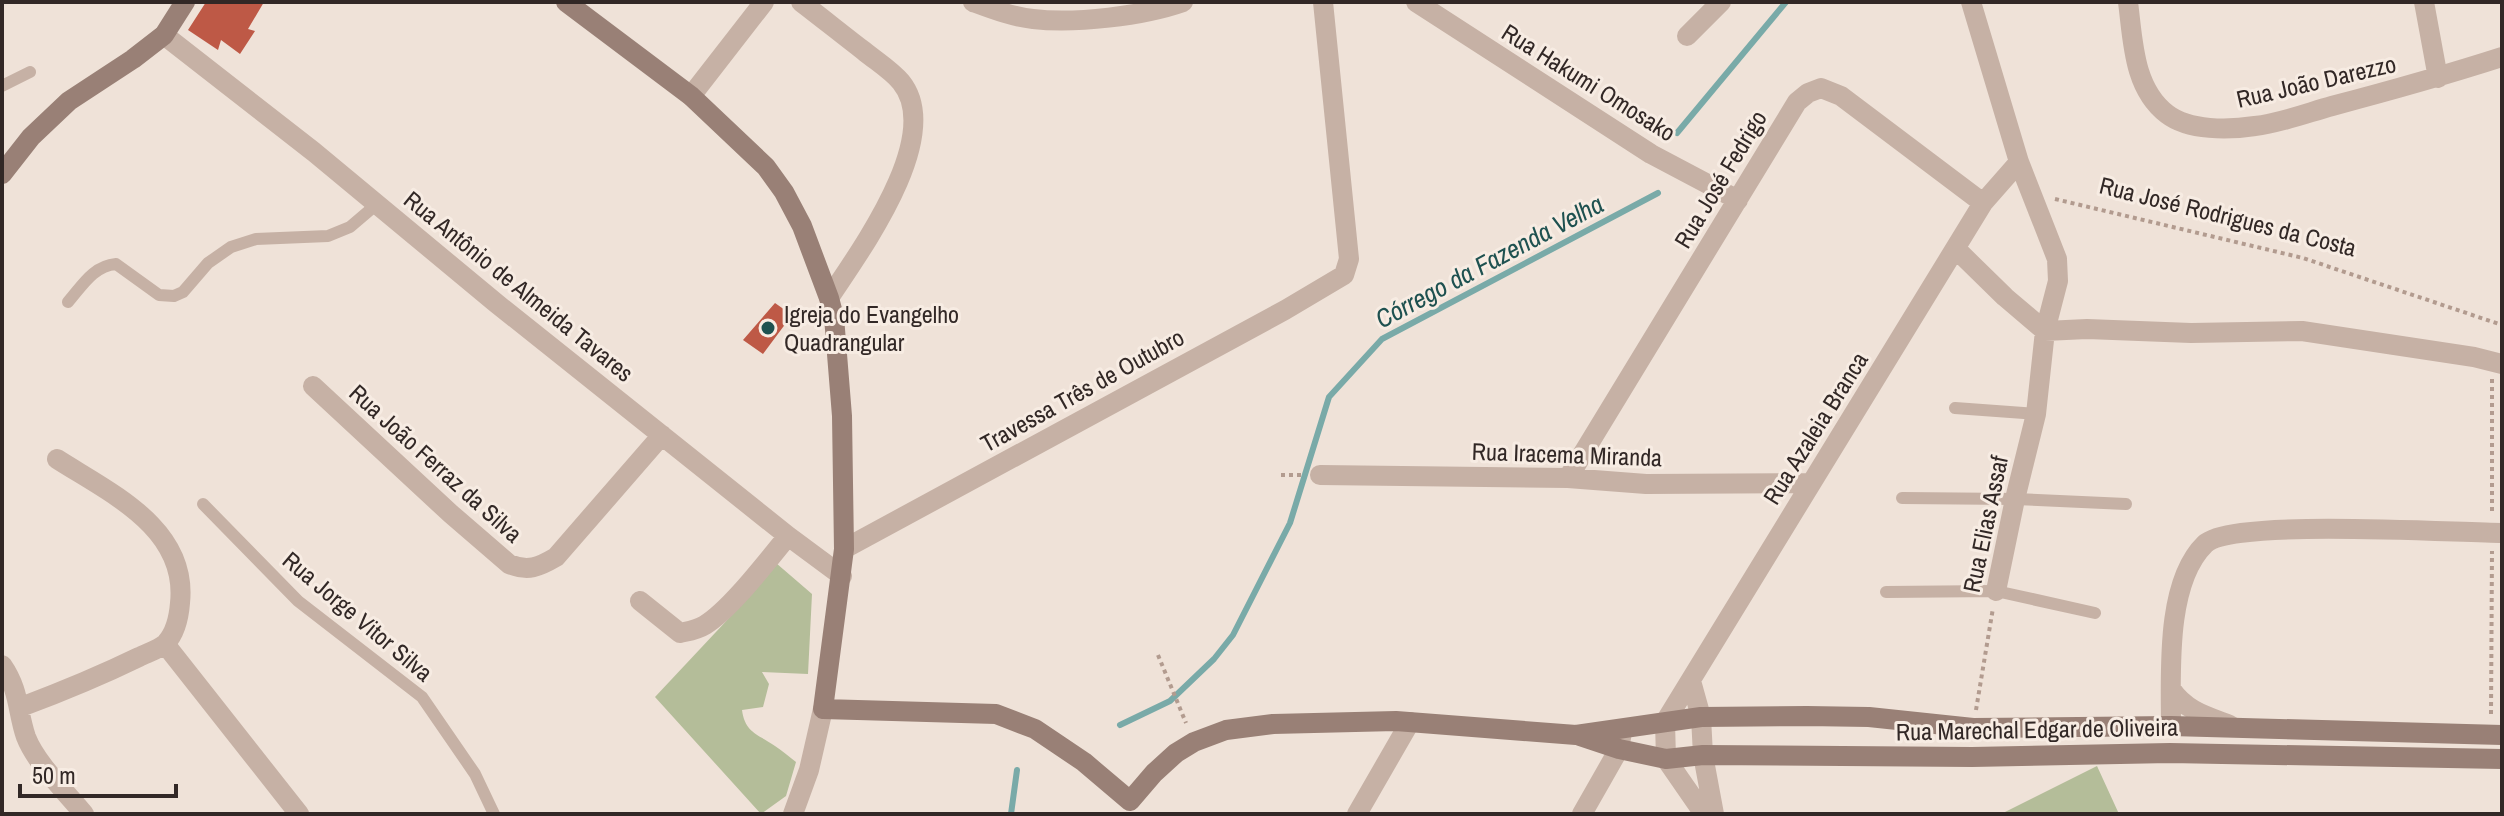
<svg xmlns="http://www.w3.org/2000/svg" width="2504" height="816" viewBox="0 0 2504 816" font-family="'Archivo Narrow',sans-serif">
  <style>
    .green { fill: #b4bd99 }
    .lines { fill: none; stroke-linecap: round; stroke-linejoin: round }
    .stream { stroke: #79aaa8; stroke-width: 6 }
    .building { fill: #be5946 }
    .path { stroke: #b29b8f; stroke-width: 4; stroke-dasharray: 4 4; stroke-linecap: butt }
    .service { stroke: #c6b1a5; stroke-width: 12 }
    .minor { stroke: #c6b1a5; stroke-width: 20 }
    .tertiary { stroke: #c6b1a5; stroke-width: 20 }
    .secondary { stroke: #998076; stroke-width: 20 }
    .poi-dot { fill: #1e5150; stroke: #f7ece3; stroke-width: 3 }
    .labels { text-anchor: middle; dominant-baseline: central; stroke-width: 6; stroke-linejoin: round; paint-order: stroke }
    .street-label { font-size: 24px; fill: #322826; stroke: #f7ece3 }
    .poi-label { font-size: 24px; fill: #322826; stroke: #f7ece3; text-anchor: start }
    .water-label { font-size: 26px; font-style: italic; fill: #1e5150; stroke: #f7ece3 }
  </style>
  <rect width="100%" height="100%" fill="#efe2d8"/>
  <path class="green" d="M776,563L812,594L808,674L762,672L769,684L763,707L742,710C745,733 758,734 775,746C783,751 789,757 796,762L786,796L761,814L655,697L745,601Z
    M2097,766L2119,814H2001Z"/>
  <g class="lines">
    <path class="stream" d="M1677,133L1786,2
      M1120,725L1170,701L1214,659L1233,635L1290,523L1329,397L1382,339L1658,193
      M1011,814L1017,770"/>
  </g>
  <path class="building" d="M206,2H264L248,29L255,31L240,54L221,40L218,50L188,30Z
    M775,303L792,315L763,354L743,340Z"/>
  <g class="lines">
    <path class="path" d="M2055,199L2303,258L2502,325
      M2492,379V514
      M1281,475H1303
      M1158,655L1186,723
      M1976,710L1993,608
      M2491,714L2492,551"/>
    <path class="service" d="M2,86L30,72
      M68,302C82,286 93,266 116,264L159,295L174,296L183,292L208,263L231,247L256,239L328,236L350,227L377,204
      M1955,408L2036,414
      M1902,498L2015,499L2126,504
      M203,504L298,601L422,697L475,774L494,814
      M1886,592L1996,591L2095,613"/>
    <path class="minor" d="M801,2C822,18 843,35 864,51C876,61 891,70 901,82C945,136 860,251 829,298
      M973,2C992,9 1013,17 1033,19C1075,24 1143,16 1183,2
      M1416,2L1651,154L1738,200
      M1971,2L2019,162L2057,259L2058,281L2045,331L2036,414L2015,499L1996,591
      M2128,2C2133,40 2133,88 2167,114C2189,131 2229,130 2255,126C2281,123 2307,113 2332,106C2389,91 2446,75 2502,57
      M2424,2L2438,78
      M164,35L314,152L496,303L788,536L842,576
      M1687,36L1721,2
      M691,96L764,2
      M1956,249L2005,297L2045,331L2087,329L2191,333L2302,331L2474,357L2502,364
      M313,386L451,514L509,564C528,572 539,567 556,557L662,435
      M1320,475L1568,478L1646,484L1811,483
      M1568,478L1797,102L1808,93L1821,88L1841,96L1983,203
      M844,549L1285,310L1344,275L1349,259L1323,2
      M640,601L680,633C689,631 697,630 705,625C731,609 767,561 788,536
      M165,644L299,814
      M2,665C20,691 17,711 26,737C36,763 66,792 84,814
      M1691,681L1701,717L1703,755L1714,814
      M2171,689C2186,711 2206,716 2230,725
      M21,707C61,692 100,676 139,657C147,653 160,649 166,643C175,633 179,616 180,603C188,528 110,493 57,459
      M2171,726C2171,674 2165,583 2205,544C2232,518 2454,533 2502,533
      M1357,814L1410,722
      M1582,814L1619,749L1622,732
      M1704,814L1666,759L1665,722L1983,203L2019,162"/>
    <path class="tertiary" d="M793,814L809,770L823,709"/>
    <path class="secondary" d="M566,2L691,96L766,167L784,192L802,226L829,298L834,317L842,416L844,549L823,709L996,714L1035,729L1084,762L1130,801L1154,773L1176,753L1194,742L1226,730L1273,724L1396,721L1576,735L1701,717L1807,716L1869,717L1973,728L2171,726L2502,735
      M2,174L31,137L69,101L133,59L164,35L185,2
      M1580,736L1619,749L1666,759L1703,755L1972,757L2170,753L2502,759"/>
  </g>
  <circle class="poi-dot" cx="768" cy="328" r="8"/>
  <g class="labels">
    <g class="street-label">
      <text transform="translate(2316 81) rotate(-13)">Rua João Darezzo</text>
      <text transform="translate(1589 82) rotate(32)">Rua Hakumi Omosako</text>
      <text transform="translate(1720 179) rotate(-59)">Rua José Fedrigo</text>
      <text transform="translate(2228 216) rotate(14)">Rua José Rodrigues da Costa</text>
      <text transform="translate(519 286) rotate(39)">Rua Antônio de Almeida Tavares</text>
      <text transform="translate(1082 390) rotate(-29)">Travessa Três de Outubro</text>
      <text transform="translate(1815 428) rotate(-58)">Rua Azaleia Branca</text>
      <text transform="translate(1567 454) rotate(2)">Rua Iracema Miranda</text>
      <text transform="translate(436 463) rotate(42)">Rua João Ferraz da Silva</text>
      <text transform="translate(1985 524) rotate(-78)">Rua Elias Assaf</text>
      <text transform="translate(358 616) rotate(40)">Rua Jorge Vitor Silva</text>
      <text transform="translate(2037 729) rotate(-1)">Rua Marechal Edgar de Oliveira</text>
    </g>
    <g class="poi-label">
      <text x="784" y="314">Igreja do Evangelho<tspan x="784" dy="28">Quadrangular</tspan></text>
    </g>
    <g class="water-label">
      <text transform="translate(1489 261) rotate(-28)">Córrego da Fazenda Velha</text>
    </g>
  </g>
  <rect width="2504" height="816" fill="none" stroke="#322826" stroke-width="8"/>
  <path d="M20 784v12h156v-12" fill="none" stroke="#322826" stroke-width="4"/>
  <text x="32" y="784" font-size="24" fill="#322826" stroke="#f7ece3" stroke-width="6" paint-order="stroke">50 m</text>
</svg>
